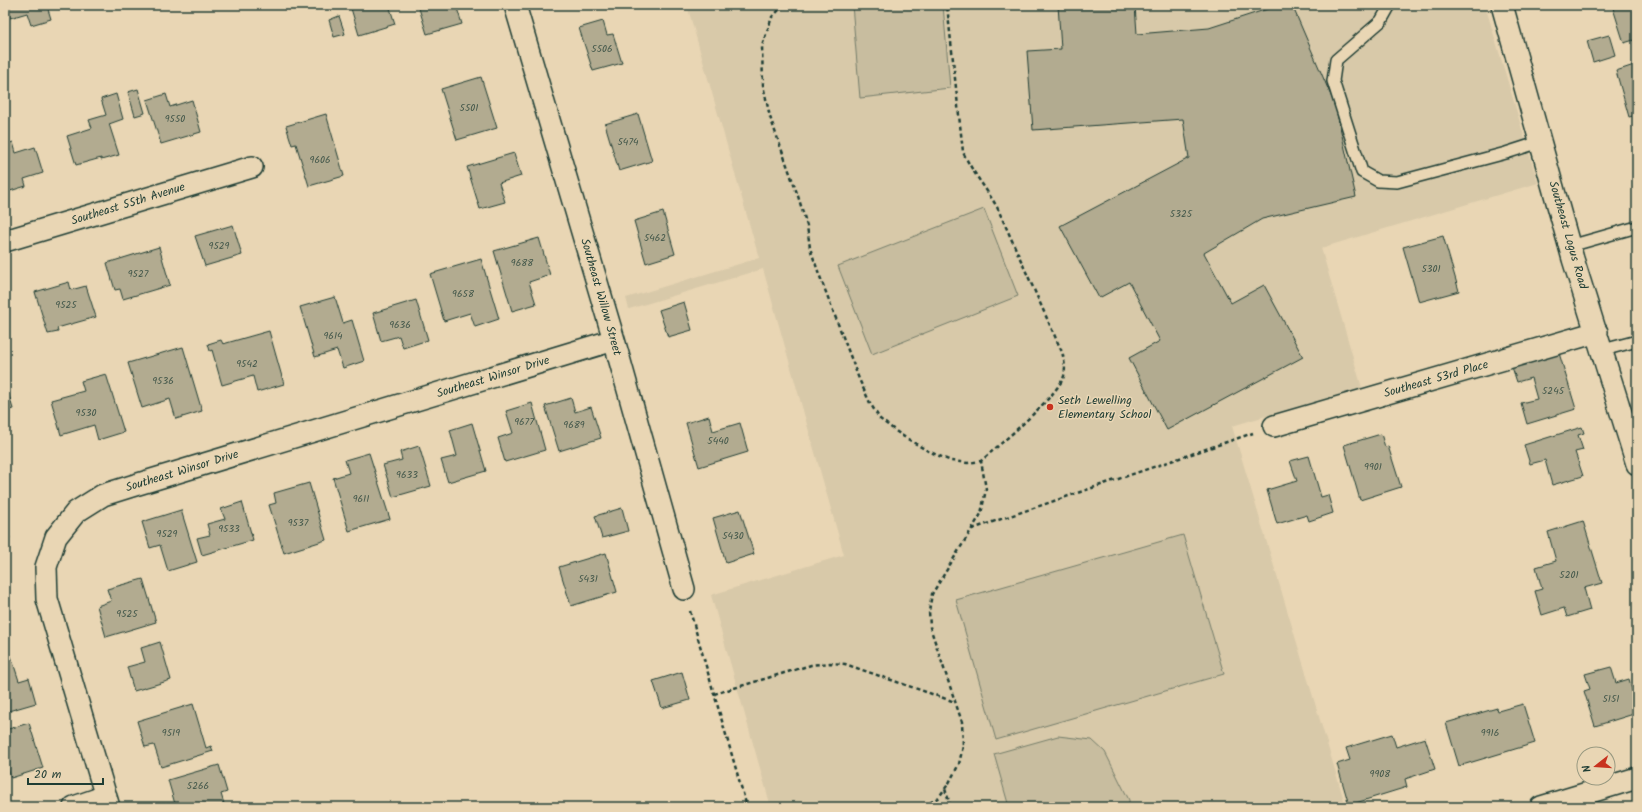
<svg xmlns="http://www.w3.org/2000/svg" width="1642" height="812" viewBox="0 0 1642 812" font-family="Kalam,sans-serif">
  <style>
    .built { fill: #d8c9a9 }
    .green { fill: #c8bd9f; stroke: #747d6a }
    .building { fill: #b2ab90; stroke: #1f3d34 }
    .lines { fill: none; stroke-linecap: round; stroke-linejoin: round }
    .lane-casing { stroke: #1f3d34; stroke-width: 14 }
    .street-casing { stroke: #1f3d34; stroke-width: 24 }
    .path { stroke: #1f3d34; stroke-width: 2.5; stroke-dasharray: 4 3; stroke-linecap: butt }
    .lane { stroke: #e9d6b4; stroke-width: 11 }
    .street { stroke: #e9d6b4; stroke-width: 21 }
    .poi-dot { fill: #c8321e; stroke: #e9d6b4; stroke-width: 1.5 }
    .labels { text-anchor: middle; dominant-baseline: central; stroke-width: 3; stroke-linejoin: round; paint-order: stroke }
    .number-label { font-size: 10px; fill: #44584b }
    .street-label { font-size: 12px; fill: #1f3d34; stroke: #e9d6b4 }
    .poi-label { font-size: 12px; fill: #1f3d34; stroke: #e9d6b4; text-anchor: start }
  </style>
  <rect width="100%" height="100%" fill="#e9d6b4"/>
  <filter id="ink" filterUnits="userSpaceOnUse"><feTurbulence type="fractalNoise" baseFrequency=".025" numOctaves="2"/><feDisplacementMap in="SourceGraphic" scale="8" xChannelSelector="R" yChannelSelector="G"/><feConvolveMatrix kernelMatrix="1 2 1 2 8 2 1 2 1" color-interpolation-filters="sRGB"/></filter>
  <g filter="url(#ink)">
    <path class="built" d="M687,5H1485L1538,183L1321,248L1362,388L1232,426L1346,807H771L711,595L844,555L763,269L629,309L626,298L759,258Z"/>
    <path class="green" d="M852,5H943L950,88L860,98Z
      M984,209L1018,296L872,354L838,266Z
      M1183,535L1224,674L996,740L956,600Z
      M1058,736L1092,740L1105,752L1129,800V807H1009L994,754Z"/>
    <path class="building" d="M6,5H52L47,6L51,19L31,25L27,13L10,18Z
      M350,5H389L395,24L359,35Z
      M418,5H456L462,24L427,34Z
      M1058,5H1135L1137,34L1209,28L1280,5H1292L1335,105L1356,197L1262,219L1204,253L1231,303L1264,285L1303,357L1167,430L1129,358L1160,341L1129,282L1099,298L1060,226L1189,158L1183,119L1033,130L1027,51L1061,49Z
      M1612,5H1637V39L1624,43Z
      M339,16L345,34L334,37L329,20Z
      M603,21L607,35L613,34L622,63L593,71L579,28Z
      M1609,35L1615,55L1593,62L1587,41Z
      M1637,64V115L1629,117L1616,71Z
      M481,77L497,128L457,140L441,89Z
      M138,89L145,113L135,116L128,92Z
      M116,94L123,119L109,124L119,155L101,160V158L76,165L67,136L92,128L89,120L106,115L101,99Z
      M166,94L170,107L192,100L201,132L161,144L147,100Z
      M326,114L344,176L309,186L296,144L292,145L286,126Z
      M638,114L652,161L619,171L605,124Z
      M13,142L16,153L35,147L43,173L24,179L26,186L10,191L8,184H6L5,180V145Z
      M514,153L521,176L499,183L505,202L480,209L467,167Z
      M663,212L675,254L646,263L634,221Z
      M233,225L242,255L205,266L195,236Z
      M1443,236L1459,291L1419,302L1403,247Z
      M539,238L550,275L529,282L536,304L512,311L494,251Z
      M159,247L170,285L123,299L120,289L115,290L107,263Z
      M481,259L499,319L475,327L470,313L444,321L430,274Z
      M69,282L71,290L86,286L96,317L57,328L58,332L48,334L35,292Z
      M335,297L343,323L352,320L364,361L343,368L337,350L315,357L300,307Z
      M416,300L428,340L403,348L399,336L381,341L373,313Z
      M684,302L692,330L668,337L659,310Z
      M269,331L284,384L257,392L253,376L222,385L212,350L210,351L208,344L221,340L223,344Z
      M183,347L202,411L176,419L170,399L142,408L128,363Z
      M1559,353L1576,409L1527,424L1521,403L1537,399L1531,378L1517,382L1512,367Z
      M106,374L124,432L98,440L94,425L61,435L51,400L84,391L81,381Z
      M5,382L13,409L5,411Z
      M571,398L575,412L591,407L601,438L559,451L545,406Z
      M532,403L545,450L505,462L498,438L513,433L506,411Z
      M709,416L713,431L740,423L748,452L699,467L686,423Z
      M472,423L486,471L448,482L441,460L457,456L450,430Z
      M1582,427L1584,433L1578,435L1583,450L1575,452L1583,476L1552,485L1545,460L1530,464L1524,445Z
      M1381,434L1385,447L1388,446L1401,487L1360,500L1344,445Z
      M419,446L431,486L393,497L383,465L402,460L400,452Z
      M369,453L390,519L349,531L333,478L349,473L345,460Z
      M1309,456L1321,497L1328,495L1333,513L1309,521L1307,515L1277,524L1267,490L1297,481L1290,461Z
      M309,483L326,540L284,553L269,505L276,503L274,493Z
      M242,502L253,540L202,555L197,538L210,535L207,524L225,519L221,509Z
      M622,508L628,531L602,538L595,516Z
      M181,510L197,562L168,571L160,545L150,548L142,522Z
      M740,510L754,554L726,563L713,518Z
      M1583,521L1602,583L1584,588L1590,610L1567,617L1564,608L1542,615L1535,591L1542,589L1536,567L1556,561L1548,532Z
      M5,535L10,537L5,548Z
      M606,553L617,592L571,606L559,567Z
      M143,579L156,622L106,637L97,606L111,601L107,589Z
      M160,642L171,680L134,691L127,667L145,662L141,648Z
      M11,656L19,681L29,678L36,703L5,712V658Z
      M1611,667L1616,683L1629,679L1637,708V713L1595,726L1584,691L1590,689L1585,674Z
      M682,672L690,700L662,708L653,681Z
      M193,704L206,748L211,746L213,751L161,767L154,745L145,747L137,721Z
      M1523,704L1535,743L1459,766L1446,723L1497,708L1498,711Z
      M29,723L43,768L11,778L5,758V730Z
      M1392,734L1396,747L1425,738L1435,769L1405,779L1407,787L1349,805L1337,764L1350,760L1346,748Z
      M219,765L227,792L221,794L225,807H163L175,804L168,780Z"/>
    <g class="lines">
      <defs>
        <path id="lane" d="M1390,5L1381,21L1336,60L1333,81L1362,172L1378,181L1397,182L1506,153L1540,142
          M1570,246L1637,227
          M1603,350L1637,341"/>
        <path id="street" d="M515,5L614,340L684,589
          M1502,5L1573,259L1637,464
          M5,241L252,167
          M1274,426L1597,332
          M74,807L106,796
          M109,807L47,599L46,567L56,537L76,512L103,495L135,485L614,340
          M1541,807L1637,778"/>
      </defs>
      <use href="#lane" class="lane-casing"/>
      <use href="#street" class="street-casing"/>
      <path class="path" d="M784,5L772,17L762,46L763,85L770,117L798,196L807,226L810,248L819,274L859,379L870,403L880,419L901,435L928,451L951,461L968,463L981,461C999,445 1058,396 1064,376C1066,367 1064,360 1062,352L997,207C986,188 972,172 963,152L947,5
        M972,529L1253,433
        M690,611L747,807
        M714,694L811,665L830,663L845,664L955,702
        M945,789L951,807
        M924,807L939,797L949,783L959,764L963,746L962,722L930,627L929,611L932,594L981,514L986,489L981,461"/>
      <use href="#lane" class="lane"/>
      <use href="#street" class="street"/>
    </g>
  </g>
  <circle class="poi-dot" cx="1050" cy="407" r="4"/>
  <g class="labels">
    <g class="number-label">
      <text x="602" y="49">5506</text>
      <text x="469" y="108">5501</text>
      <text x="175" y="119">9550</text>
      <text x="628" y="142">5474</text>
      <text x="320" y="160">9606</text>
      <text x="1181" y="214">5325</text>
      <text x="655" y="238">5462</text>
      <text x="219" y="246">9529</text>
      <text x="522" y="263">9688</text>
      <text x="1431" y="269">5301</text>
      <text x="138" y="274">9527</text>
      <text x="463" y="294">9658</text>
      <text x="66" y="305">9525</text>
      <text x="400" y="325">9636</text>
      <text x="333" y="336">9614</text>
      <text x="247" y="364">9542</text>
      <text x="163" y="381">9536</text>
      <text x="1553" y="391">5245</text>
      <text x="86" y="413">9530</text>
      <text x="524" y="422">9677</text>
      <text x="574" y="425">9689</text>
      <text x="718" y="441">5440</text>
      <text x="1373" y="467">9901</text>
      <text x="407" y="475">9633</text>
      <text x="361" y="499">9611</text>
      <text x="298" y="523">9537</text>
      <text x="229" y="529">9533</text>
      <text x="167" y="534">9529</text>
      <text x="733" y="536">5430</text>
      <text x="1569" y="575">5201</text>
      <text x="588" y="579">5431</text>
      <text x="127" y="614">9525</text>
      <text x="1611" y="699">5151</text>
      <text x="171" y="733">9519</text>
      <text x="1490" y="733">9916</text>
      <text x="1380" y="774">9908</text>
      <text x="198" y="786">5266</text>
    </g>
    <g class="street-label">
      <text transform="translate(128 204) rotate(-17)">Southeast 55th Avenue</text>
      <text transform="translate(1568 235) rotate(74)">Southeast Logus Road</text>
      <text transform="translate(601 297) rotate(74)">Southeast Willow Street</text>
      <text transform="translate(493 377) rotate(-17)">Southeast Winsor Drive</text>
      <text transform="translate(1436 379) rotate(-16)">Southeast 53rd Place</text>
      <text transform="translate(182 471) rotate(-17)">Southeast Winsor Drive</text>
    </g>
    <g class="poi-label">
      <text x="1058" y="400">Seth Lewelling<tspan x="1058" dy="14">Elementary School</tspan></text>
    </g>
  </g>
  <rect width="1642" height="812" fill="none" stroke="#e9d6b4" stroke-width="20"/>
  <rect x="10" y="10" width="1622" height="792" fill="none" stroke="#1f3d34" stroke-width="1.5" filter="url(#ink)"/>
  <g transform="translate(1596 766) rotate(253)"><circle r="19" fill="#e9d6b4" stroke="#989981"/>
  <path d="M0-3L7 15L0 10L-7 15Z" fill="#c8321e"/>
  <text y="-6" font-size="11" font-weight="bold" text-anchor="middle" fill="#1f3d34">N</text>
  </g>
  <path d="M28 778v6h75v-6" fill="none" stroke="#1f3d34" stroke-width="2"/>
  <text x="34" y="778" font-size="12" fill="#1f3d34" stroke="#e9d6b4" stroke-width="3" paint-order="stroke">20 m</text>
</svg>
